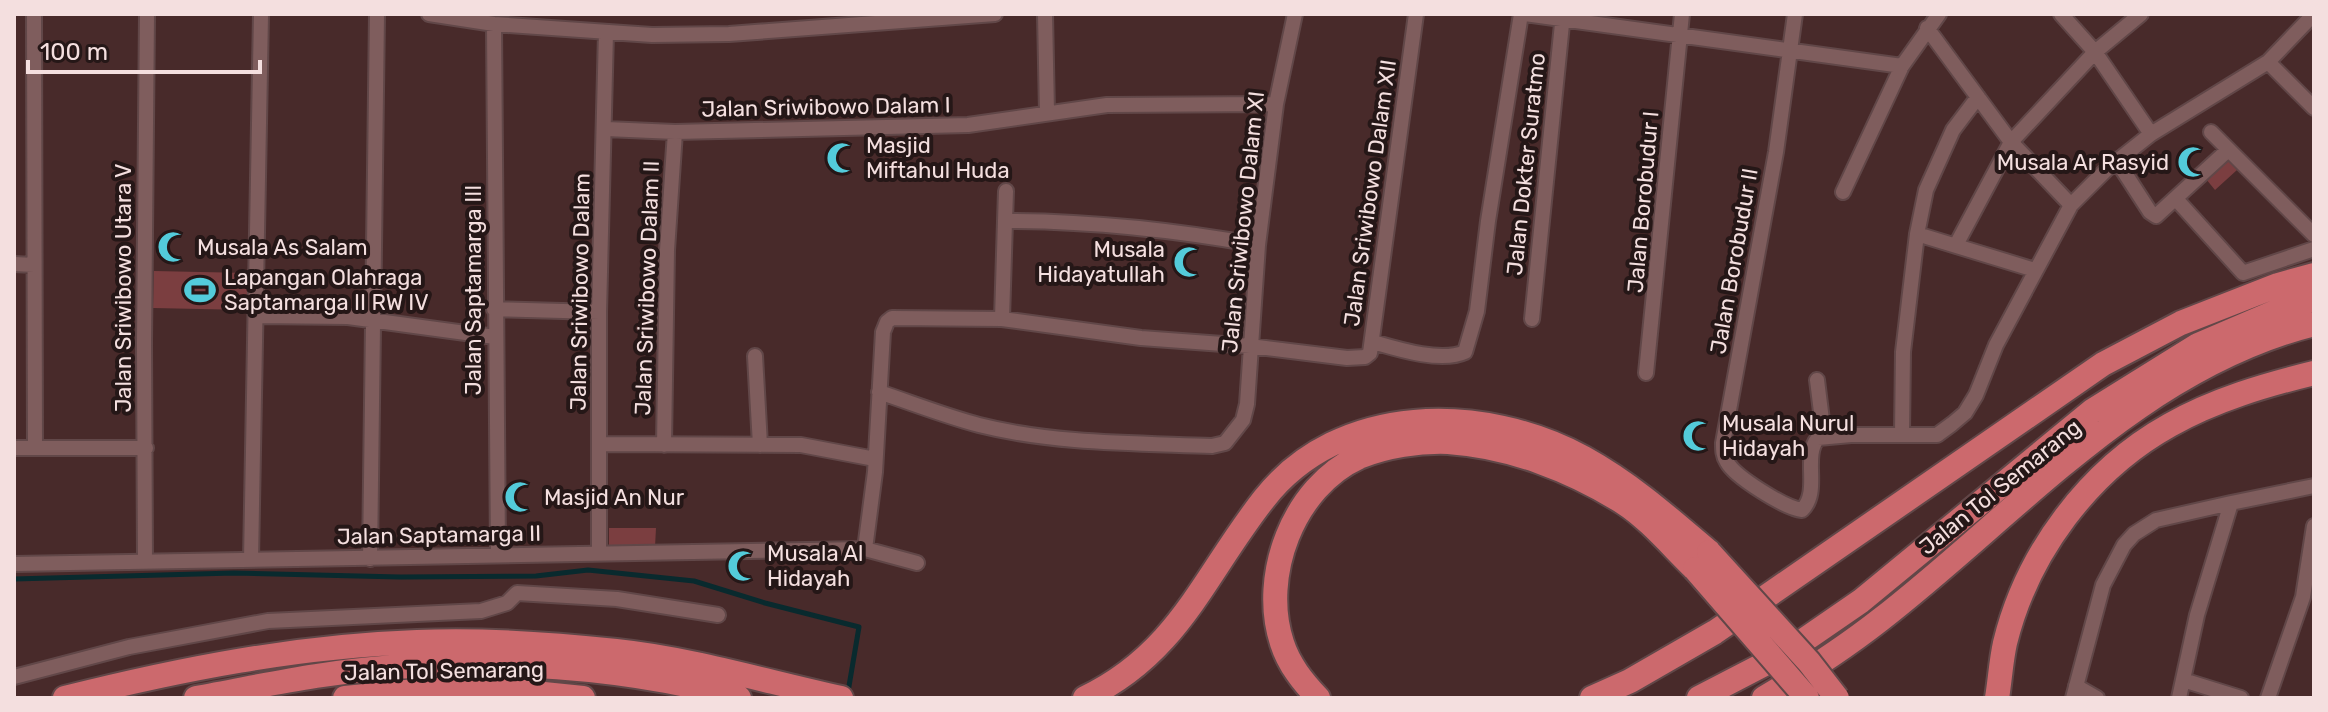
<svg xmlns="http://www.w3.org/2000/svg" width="2328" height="712" viewBox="0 0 2328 712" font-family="Rubik,sans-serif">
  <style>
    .green { fill: #7b3e40 }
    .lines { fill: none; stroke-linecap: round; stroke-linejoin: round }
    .stream { stroke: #092a2e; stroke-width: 5 }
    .street-casing { stroke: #614748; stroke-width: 18 }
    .highway-casing { stroke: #614748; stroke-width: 28 }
    .street { stroke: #7f5d5d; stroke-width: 14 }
    .highway { stroke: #cc696d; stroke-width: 24 }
    .highway-bridge-casing { stroke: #614748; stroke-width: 28; stroke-linecap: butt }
    .highway-bridge { stroke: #cc696d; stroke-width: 24 }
    .labels { text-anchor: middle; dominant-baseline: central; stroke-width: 8; stroke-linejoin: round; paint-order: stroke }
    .street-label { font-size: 22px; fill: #f4dfdf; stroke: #251717 }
    .poi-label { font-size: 22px; fill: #f4dfdf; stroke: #251717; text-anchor: start }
  </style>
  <rect width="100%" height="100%" fill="#482a2a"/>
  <path class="green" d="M2228,160L2237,170L2215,190L2206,179Z
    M154,271L248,273L247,310L153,308Z
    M609,528H656L655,547L609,546Z"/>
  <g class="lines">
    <path class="stream" d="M14,579L234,573L400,577L536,576L588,570L694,581L765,603L859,627L848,692"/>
    <defs>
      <path id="street" d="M34,14L35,448
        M429,14L494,24L652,35L729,34L995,14
        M1045,14L1047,113
        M1525,14L1902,66
        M1795,14L1776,152L1723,443C1723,450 1723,456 1727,462C1735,477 1785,508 1802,510C1821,491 1802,457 1818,438L1851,435H1937L1952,424L1965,413L1976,395L1996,345L2071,205L2107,169L2151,134L2268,62L2314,14
        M2061,14L2095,52L2151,134
        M494,24L498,555
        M1927,28L2011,142L2071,205
        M2268,62L2314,108
        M606,129L675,132L968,125L1107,105L1276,104
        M2211,132L2314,235
        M2117,161L2150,212L2156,216L2228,150
        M1843,192L1902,66L1939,14
        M2176,199L2243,273L2314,249
        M1005,221L1006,191
        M1917,234L2035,270
        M1956,245L2011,142L2095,52L2141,14
        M14,264L34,265
        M494,309L599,312
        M257,316L348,317L495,337
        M1002,319L1005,221C1090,221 1174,230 1258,245
        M1532,319L1563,14
        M1373,342C1397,349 1441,363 1465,352L1477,311L1488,221L1521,14
        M755,356L760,445
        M1646,373L1682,14
        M1817,380L1824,436
        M879,392C912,403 945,416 979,425C1054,444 1135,443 1212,446L1225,443L1243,420L1247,404L1258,245L1276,104L1295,14
        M1902,434L1903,352L1917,234L1926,190L1953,130L1978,97
        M599,444L801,445L875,459
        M664,445L667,250L675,132
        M14,448H146
        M865,549L875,472L883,332L887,322L892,318L1002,319L1141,338L1250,346L1347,358L1365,357L1370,353L1416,14
        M599,552V312L606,32
        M370,559L377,14
        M251,560L261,14
        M145,562L144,343L147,14
        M14,564L865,549L917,563
        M14,677L129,647L268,621L481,611L507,603L517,593L617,599L718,615
        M2183,680L2241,698
        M2076,686L2097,698
        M2073,698L2103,585L2124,545L2134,534L2156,520L2231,503
        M2179,698L2197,615L2231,503L2314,486
        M2268,698L2303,597L2314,526"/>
      <path id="highway" d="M65,698C181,669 298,646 417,642C483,639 551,644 616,651C692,659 767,682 841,698
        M196,698C236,691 276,682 316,676C446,655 612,662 739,698
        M345,698L426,690H504L583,698
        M1085,698C1179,653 1204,575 1264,499C1339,403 1483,403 1584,458C1631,484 1668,517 1709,552
        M1318,698C1303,682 1289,665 1282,643C1260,576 1293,487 1359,457C1386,446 1419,441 1448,442C1509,446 1572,470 1624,503C1649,519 1674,549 1695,569
        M1592,698L1630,681L1715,632L2103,364L2181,323L2278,285L2314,275
        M1699,698L1784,654L1861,601L2092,411L2198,345L2289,306L2314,299
        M1764,698C1804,674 1843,649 1880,620C2017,514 2139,368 2314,324
        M1997,698C2000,680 2001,661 2005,643C2027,553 2089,470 2170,425C2214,400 2265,385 2314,373"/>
    </defs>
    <use href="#street" class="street-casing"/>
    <use href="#highway" class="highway-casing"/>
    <use href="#street" class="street"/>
    <use href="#highway" class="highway"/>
    <defs>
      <path id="highway-bridge" d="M1709,552L1809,662L1837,698
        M1695,569L1807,698"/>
    </defs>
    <use href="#highway-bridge" class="highway-bridge-casing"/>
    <use href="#highway-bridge" class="highway-bridge"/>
  </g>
  <defs>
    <symbol id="mosque-bare" viewBox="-9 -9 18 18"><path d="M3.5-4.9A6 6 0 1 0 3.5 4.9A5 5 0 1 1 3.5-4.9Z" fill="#53cbda" stroke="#251717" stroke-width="2.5" paint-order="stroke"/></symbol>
    <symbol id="stadium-bare" viewBox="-9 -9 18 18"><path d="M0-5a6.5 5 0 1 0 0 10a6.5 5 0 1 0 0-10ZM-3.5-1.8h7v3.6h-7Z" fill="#53cbda" stroke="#251717" stroke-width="2.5" paint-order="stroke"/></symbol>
  </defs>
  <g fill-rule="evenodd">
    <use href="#mosque-bare" x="820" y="136" width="44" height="44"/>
    <use href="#mosque-bare" x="2171" y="140" width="44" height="44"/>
    <use href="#mosque-bare" x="151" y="225" width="44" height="44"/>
    <use href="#mosque-bare" x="1167" y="240" width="44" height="44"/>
    <use href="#stadium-bare" x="178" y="268" width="44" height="44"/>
    <use href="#mosque-bare" x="1676" y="414" width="44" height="44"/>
    <use href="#mosque-bare" x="498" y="475" width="44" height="44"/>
    <use href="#mosque-bare" x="721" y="544" width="44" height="44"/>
  </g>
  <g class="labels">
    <g class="street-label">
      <text transform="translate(826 107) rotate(-1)">Jalan Sriwibowo Dalam I</text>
      <text transform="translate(1526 164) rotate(-84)">Jalan Dokter Suratmo</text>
      <text transform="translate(1370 193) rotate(-82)">Jalan Sriwibowo Dalam XII</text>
      <text transform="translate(1643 202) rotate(-85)">Jalan Borobudur I</text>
      <text transform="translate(1243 222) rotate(-84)">Jalan Sriwibowo Dalam XI</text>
      <text transform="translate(1734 261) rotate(-80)">Jalan Borobudur II</text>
      <text transform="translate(123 288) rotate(-90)">Jalan Sriwibowo Utara V</text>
      <text transform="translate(647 288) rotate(-88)">Jalan Sriwibowo Dalam II</text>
      <text transform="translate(473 290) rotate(-90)">Jalan Saptamarga III</text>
      <text transform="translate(580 292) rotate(-89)">Jalan Sriwibowo Dalam</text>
      <text transform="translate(2000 487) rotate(-39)">Jalan Tol Semarang</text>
      <text transform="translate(439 535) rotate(-1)">Jalan Saptamarga II</text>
      <text transform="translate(444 671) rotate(-1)">Jalan Tol Semarang</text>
    </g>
    <g class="poi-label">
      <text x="866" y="145">Masjid<tspan x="866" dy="25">Miftahul Huda</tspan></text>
      <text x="2169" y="162" text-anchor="end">Musala Ar Rasyid</text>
      <text x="197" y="247">Musala As Salam</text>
      <text x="1165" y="249" text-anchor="end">Musala<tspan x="1165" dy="25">Hidayatullah</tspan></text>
      <text x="224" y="277">Lapangan Olahraga<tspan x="224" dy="25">Saptamarga II RW IV</tspan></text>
      <text x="1722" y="423">Musala Nurul<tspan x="1722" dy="25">Hidayah</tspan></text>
      <text x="544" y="497">Masjid An Nur</text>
      <text x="767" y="553">Musala Al<tspan x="767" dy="25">Hidayah</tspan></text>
    </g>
  </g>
  <rect width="2328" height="712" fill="none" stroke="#f4dfdf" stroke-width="32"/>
  <path d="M28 60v12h232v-12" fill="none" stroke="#f4dfdf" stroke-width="4"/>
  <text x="40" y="60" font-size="24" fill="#f4dfdf" stroke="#251717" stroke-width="6" paint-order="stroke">100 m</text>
</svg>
